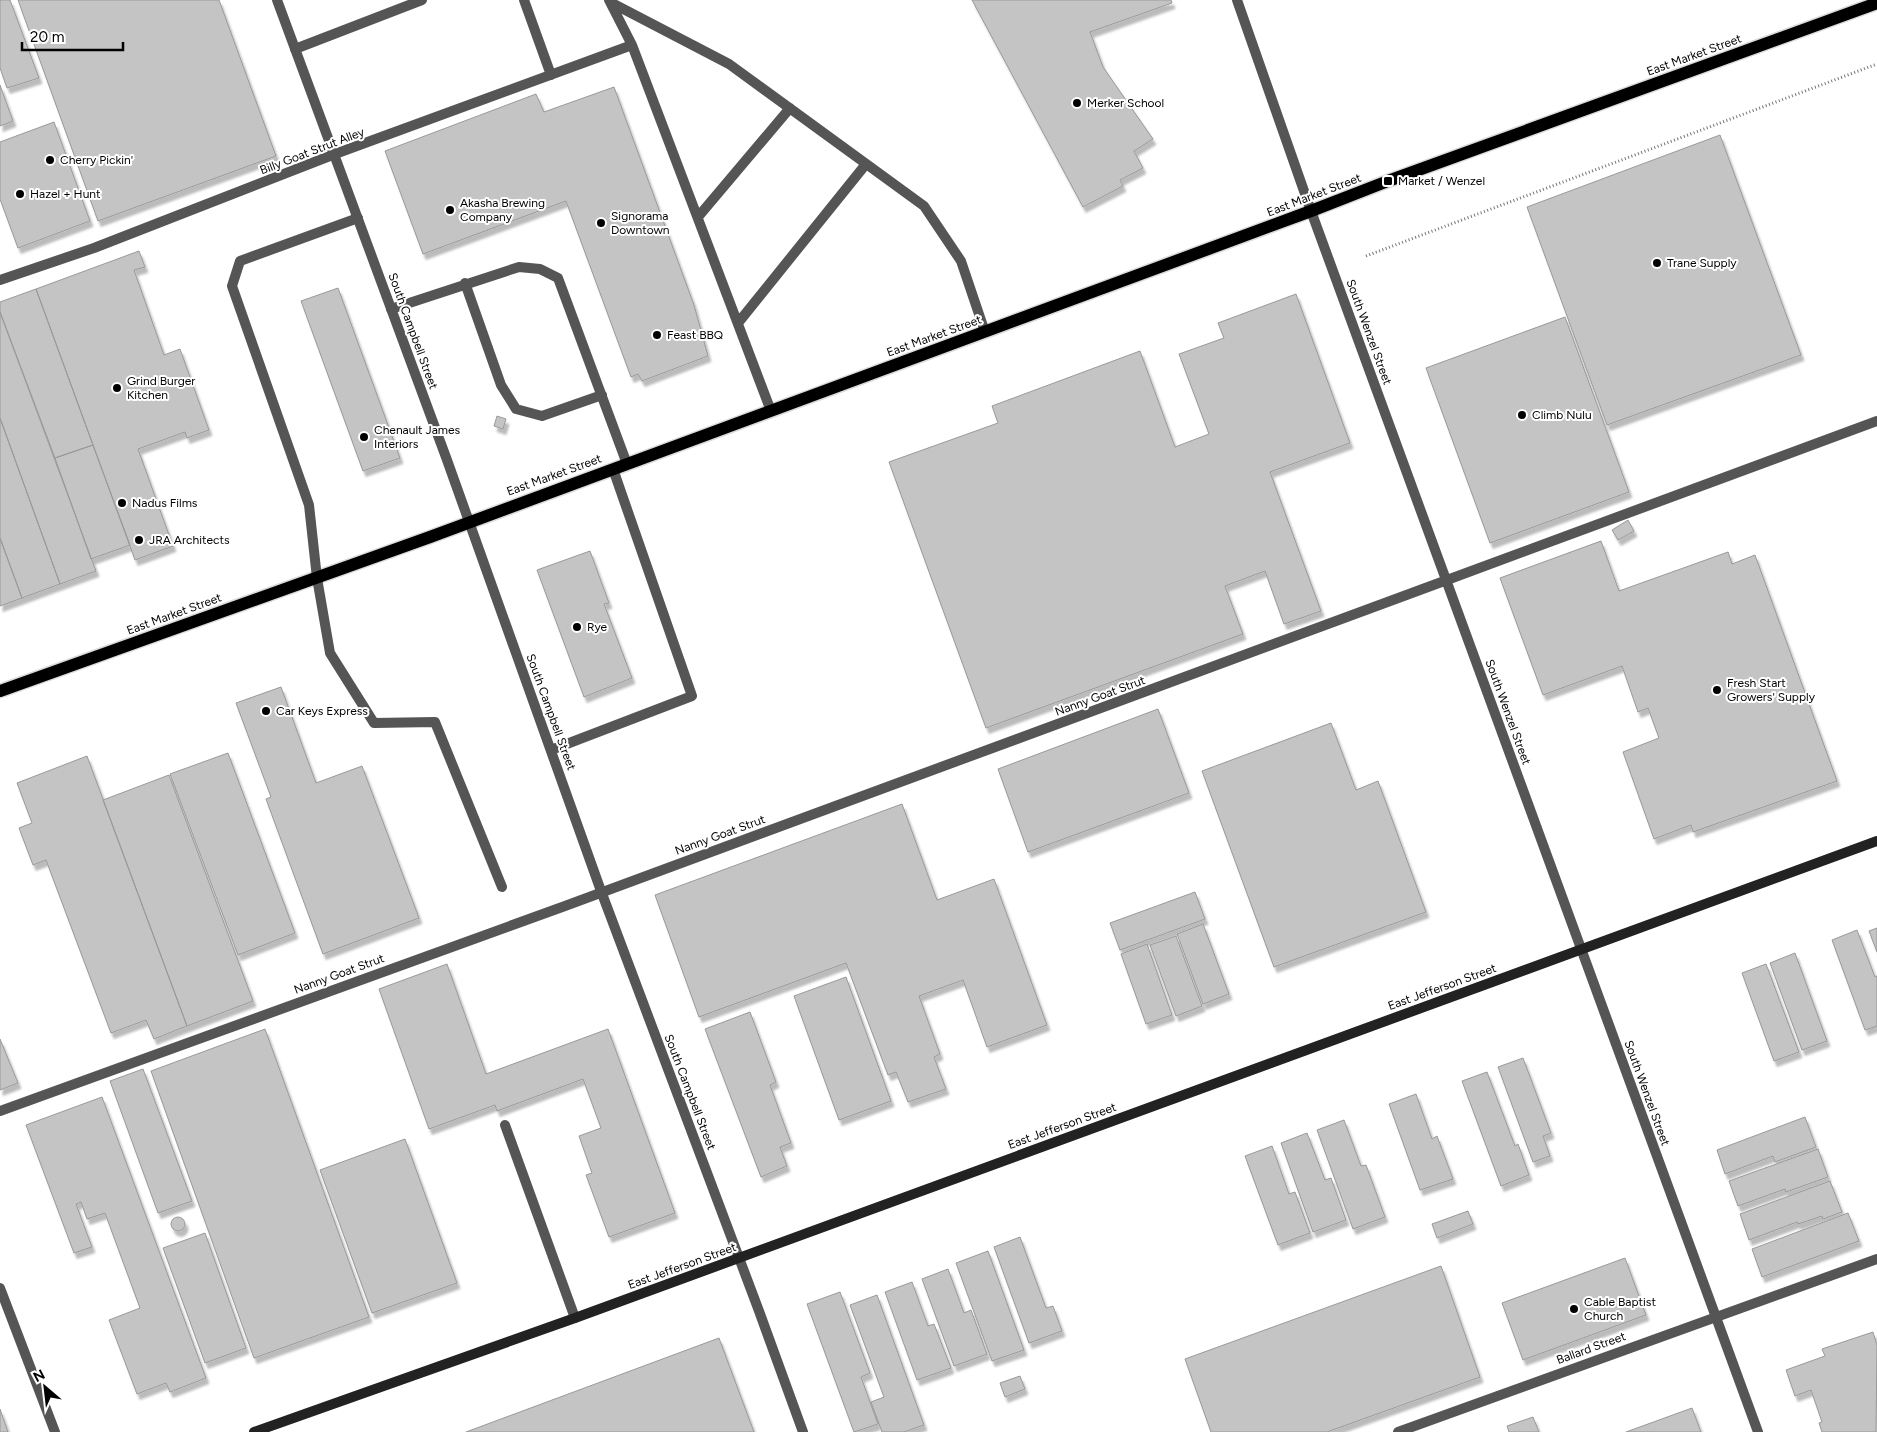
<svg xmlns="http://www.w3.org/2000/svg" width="1877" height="1432" viewBox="0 0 1877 1432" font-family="Figtree,sans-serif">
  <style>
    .building { fill: #c4c4c4; stroke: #999; filter: url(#shadow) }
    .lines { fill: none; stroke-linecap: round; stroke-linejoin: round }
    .primary-casing { stroke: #dbdbdb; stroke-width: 15 }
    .path { stroke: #777; stroke-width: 3; stroke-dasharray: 1 2.5; stroke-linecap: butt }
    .lane { stroke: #555; stroke-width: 10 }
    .street { stroke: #555; stroke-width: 10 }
    .secondary { stroke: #222; stroke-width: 10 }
    .primary { stroke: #000; stroke-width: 12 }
    .poi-dot { fill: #000; stroke: #fff; stroke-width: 2 }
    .labels { text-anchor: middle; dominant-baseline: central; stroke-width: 4; stroke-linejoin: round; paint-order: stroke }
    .street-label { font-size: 12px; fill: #000; stroke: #fff }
    .poi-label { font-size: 12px; fill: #000; stroke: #fff; text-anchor: start }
  </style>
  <defs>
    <filter id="shadow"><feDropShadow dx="3" dy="5.5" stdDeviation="1" flood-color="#0004"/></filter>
  </defs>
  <rect width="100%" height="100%" fill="#fff"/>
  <path class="building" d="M0,0H10L39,78L7,88L0,68Z
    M18,0H219L276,156L98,221Z
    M972,0H1171L1172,3L1090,32L1103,67L1153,139L1134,151L1143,168L1120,180L1123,186L1083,207Z
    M0,85L13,121L0,126Z
    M614,87L694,305L708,356L642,381L638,374L631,377L566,201L423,254L385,151L536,94L544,112Z
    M54,122L90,221L18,248L0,199V142Z
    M1720,135L1801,355L1607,425L1527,207Z
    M139,251L145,267L134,270L164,355L180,349L209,430L187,438L185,432L138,449L173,546L135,560L36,289Z
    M338,288L400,458L363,471L301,301Z
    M36,289L93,445L55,458L0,312V302Z
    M1296,294L1350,443L1270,472L1321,611L1284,624L1265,571L1225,586L1243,634L986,728L889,462L998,423L992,406L1140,351L1175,447L1209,434L1179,354L1224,338L1218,323Z
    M0,312L96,571L60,584L0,418Z
    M1565,317L1629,492L1490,543L1426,368Z
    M497,416L506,419L503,429L494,426Z
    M0,418L60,584L22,598L0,538Z
    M93,445L130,545L91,559L55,458Z
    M1628,520L1634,531L1618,540L1612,530Z
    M0,538L22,598L0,606Z
    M1601,541L1619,591L1728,552L1732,564L1755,555L1837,781L1693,832L1691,825L1654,839L1623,752L1659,738L1648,708L1638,712L1622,666L1543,695L1500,578Z
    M590,551L609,603L604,604L632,678L584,697L537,570Z
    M281,687L316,783L362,766L419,918L323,954L266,799L271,797L236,703Z
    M1158,709L1189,793L1028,852L998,769Z
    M1331,723L1356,790L1378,781L1426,912L1274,967L1202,771Z
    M228,753L295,933L238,955L170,774Z
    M87,756L187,1026L154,1039L146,1020L111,1033L46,860L33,865L19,828L32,823L17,783Z
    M169,775L253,1001L187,1026L103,800Z
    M902,804L937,900L994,879L1047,1025L987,1047L963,980L919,996L940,1054L934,1057L946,1089L908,1102L896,1072L888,1075L846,963L699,1017L655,895Z
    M1195,892L1205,919L1120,950L1110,923Z
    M1203,924L1229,994L1203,1004L1177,934Z
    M1877,928V952L1869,931Z
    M1857,930L1875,977L1877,976V1026L1865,1030L1832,940Z
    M1176,936L1202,1006L1176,1016L1150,945Z
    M1147,944L1172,1015L1146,1024L1121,954Z
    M1795,953L1827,1041L1802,1050L1770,963Z
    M447,964L486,1074L608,1029L675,1213L609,1237L586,1175L592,1173L579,1136L601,1128L583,1079L497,1111L495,1105L429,1129L379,989Z
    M1766,964L1799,1052L1774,1061L1742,973Z
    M846,977L891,1101L839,1120L794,996Z
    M750,1012L776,1082L770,1085L791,1143L780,1147L787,1166L761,1177L705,1029Z
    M265,1029L369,1317L254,1358L151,1071Z
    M0,1039L18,1083L0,1090Z
    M1523,1058L1551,1133L1543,1136L1550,1156L1533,1162L1498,1067Z
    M143,1069L192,1201L158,1213L110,1081Z
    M1487,1072L1515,1146L1518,1144L1529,1175L1501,1186L1462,1081Z
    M1416,1094L1432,1139L1437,1136L1453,1179L1420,1190L1389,1104Z
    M102,1097L206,1378L170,1392L166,1383L137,1394L109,1320L140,1308L105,1213L87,1219L81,1202L76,1204L92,1247L74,1253L26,1125Z
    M1805,1117L1816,1147L1775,1162L1773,1156L1725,1174L1717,1150Z
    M1344,1120L1361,1166L1366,1165L1385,1217L1353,1229L1317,1130Z
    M1307,1133L1325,1180L1331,1178L1346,1220L1313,1232L1281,1143Z
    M405,1139L457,1283L372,1313L320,1170Z
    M1272,1146L1289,1194L1295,1192L1310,1233L1278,1245L1245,1156Z
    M1818,1149L1828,1177L1786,1192L1785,1189L1738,1206L1729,1181Z
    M1830,1181L1842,1212L1823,1219L1822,1216L1798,1224L1797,1222L1749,1240L1740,1214Z
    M1468,1211L1473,1224L1437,1238L1432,1224Z
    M1848,1213L1859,1241L1762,1277L1752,1249Z
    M171 1224a7 7 0 1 1 14 0a7 7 0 1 1-14 0Z
    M205,1233L246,1348L205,1363L163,1248Z
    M1020,1237L1046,1308L1053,1306L1062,1331L1029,1343L994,1247Z
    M988,1251L1024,1350L992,1361L956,1263Z
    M1625,1258L1646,1315L1523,1360L1502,1303Z
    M1441,1266L1480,1377L1327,1432H1211L1185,1359Z
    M948,1269L964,1313L971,1310L987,1354L954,1366L922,1279Z
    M912,1282L928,1326L934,1324L951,1368L917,1380L885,1292Z
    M840,1292L870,1373L861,1377L878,1424L854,1432L807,1304Z
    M877,1295L924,1425L904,1432H882L871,1402L884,1397L850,1305Z
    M1873,1332L1877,1345L1876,1432H1822L1819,1423L1822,1422L1811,1390L1795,1396L1786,1370L1825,1356L1822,1349Z
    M719,1338L754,1432H466Z
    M1020,1376L1025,1389L1005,1397L1000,1383Z
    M1692,1408L1701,1432H1626Z
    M0,1409L8,1432H0Z
    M1533,1417L1539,1432H1509L1507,1426Z"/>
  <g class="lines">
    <defs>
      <path id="primary" d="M0,691L430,537L1311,211L1388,181L1877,3"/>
    </defs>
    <use href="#primary" class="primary-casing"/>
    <path class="path" d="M1366,256L1877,64"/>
    <path class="lane" d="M524,0L551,75
      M609,0L632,45L771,411
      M610,2L729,64L924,206L961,261L985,332
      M295,49L422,0
      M698,217L790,108
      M358,218L240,261L232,286L309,505L317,578L330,653L374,723L435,722L502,887
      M0,280L94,248L335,154L632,45
      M465,283L501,385L516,409L542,416L602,395
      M391,309L519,267L540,269L558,278L627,464
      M738,323L866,164
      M1447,580L1877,421
      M551,750L692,696L613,469
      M505,1125L575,1318
      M0,1288L55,1432"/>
    <path class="street" d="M277,0L447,460L601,891L759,1311L803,1432
      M1237,0L1311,211L1758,1432
      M0,1111L565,906L1447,580
      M1398,1432L1877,1259"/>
    <path class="secondary" d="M254,1432L575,1318L1877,841"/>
    <use href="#primary" class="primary"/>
  </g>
  <g class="poi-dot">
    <circle cx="1077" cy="103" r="5"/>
    <circle cx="50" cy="160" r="5"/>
    <rect x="1383" y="176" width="10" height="10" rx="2.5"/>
    <circle cx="20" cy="194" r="5"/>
    <circle cx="450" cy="210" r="5"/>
    <circle cx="601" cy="223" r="5"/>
    <circle cx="1657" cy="263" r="5"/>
    <circle cx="657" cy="335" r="5"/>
    <circle cx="117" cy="388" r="5"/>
    <circle cx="1522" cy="415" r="5"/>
    <circle cx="364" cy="437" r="5"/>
    <circle cx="122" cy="503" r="5"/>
    <circle cx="139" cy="540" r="5"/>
    <circle cx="577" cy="627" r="5"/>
    <circle cx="1717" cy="690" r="5"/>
    <circle cx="266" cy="711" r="5"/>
    <circle cx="1574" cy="1309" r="5"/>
  </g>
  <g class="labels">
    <g class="street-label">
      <text transform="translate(1694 55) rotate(-20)">East Market Street</text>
      <text transform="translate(312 151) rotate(-21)">Billy Goat Strut Alley</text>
      <text transform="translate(1314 195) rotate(-21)">East Market Street</text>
      <text transform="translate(413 331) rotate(70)">South Campbell Street</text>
      <text transform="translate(1369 332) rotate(70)">South Wenzel Street</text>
      <text transform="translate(934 336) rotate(-20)">East Market Street</text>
      <text transform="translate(554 475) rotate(-20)">East Market Street</text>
      <text transform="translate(174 614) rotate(-20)">East Market Street</text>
      <text transform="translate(1100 696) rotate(-20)">Nanny Goat Strut</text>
      <text transform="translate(551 712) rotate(70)">South Campbell Street</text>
      <text transform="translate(1508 712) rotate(70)">South Wenzel Street</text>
      <text transform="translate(720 835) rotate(-20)">Nanny Goat Strut</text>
      <text transform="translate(339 974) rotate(-20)">Nanny Goat Strut</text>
      <text transform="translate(1442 987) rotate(-20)">East Jefferson Street</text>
      <text transform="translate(690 1092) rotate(69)">South Campbell Street</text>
      <text transform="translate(1647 1093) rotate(70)">South Wenzel Street</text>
      <text transform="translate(1062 1126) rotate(-20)">East Jefferson Street</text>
      <text transform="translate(682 1266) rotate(-20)">East Jefferson Street</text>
      <text transform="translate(1591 1348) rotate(-20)">Ballard Street</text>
    </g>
    <g class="poi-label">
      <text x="1087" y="103">Merker School</text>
      <text x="60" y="160">Cherry Pickin'</text>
      <text x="1398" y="181">Market / Wenzel</text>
      <text x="30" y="194">Hazel + Hunt</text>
      <text x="460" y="203">Akasha Brewing<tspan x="460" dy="14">Company</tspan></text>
      <text x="611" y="216">Signorama<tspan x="611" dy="14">Downtown</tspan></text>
      <text x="1667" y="263">Trane Supply</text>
      <text x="667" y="335">Feast BBQ</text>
      <text x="127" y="381">Grind Burger<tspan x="127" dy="14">Kitchen</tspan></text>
      <text x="1532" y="415">Climb Nulu</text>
      <text x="374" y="430">Chenault James<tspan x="374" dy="14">Interiors</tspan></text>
      <text x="132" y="503">Nadus Films</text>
      <text x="149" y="540">JRA Architects</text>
      <text x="587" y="627">Rye</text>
      <text x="1727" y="683">Fresh Start<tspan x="1727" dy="14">Growers' Supply</tspan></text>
      <text x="276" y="711">Car Keys Express</text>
      <text x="1584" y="1302">Cable Baptist<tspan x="1584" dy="14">Church</tspan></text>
    </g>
  </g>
  <g transform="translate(45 1387) rotate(332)" stroke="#ffffff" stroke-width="4" paint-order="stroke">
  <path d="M0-4L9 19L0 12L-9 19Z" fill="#000000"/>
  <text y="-8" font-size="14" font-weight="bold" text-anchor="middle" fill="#000000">N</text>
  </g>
  <path d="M22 42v8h101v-8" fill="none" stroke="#000000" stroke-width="2.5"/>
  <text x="30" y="42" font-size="15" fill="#000000" stroke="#ffffff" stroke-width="4" paint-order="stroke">20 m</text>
</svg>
